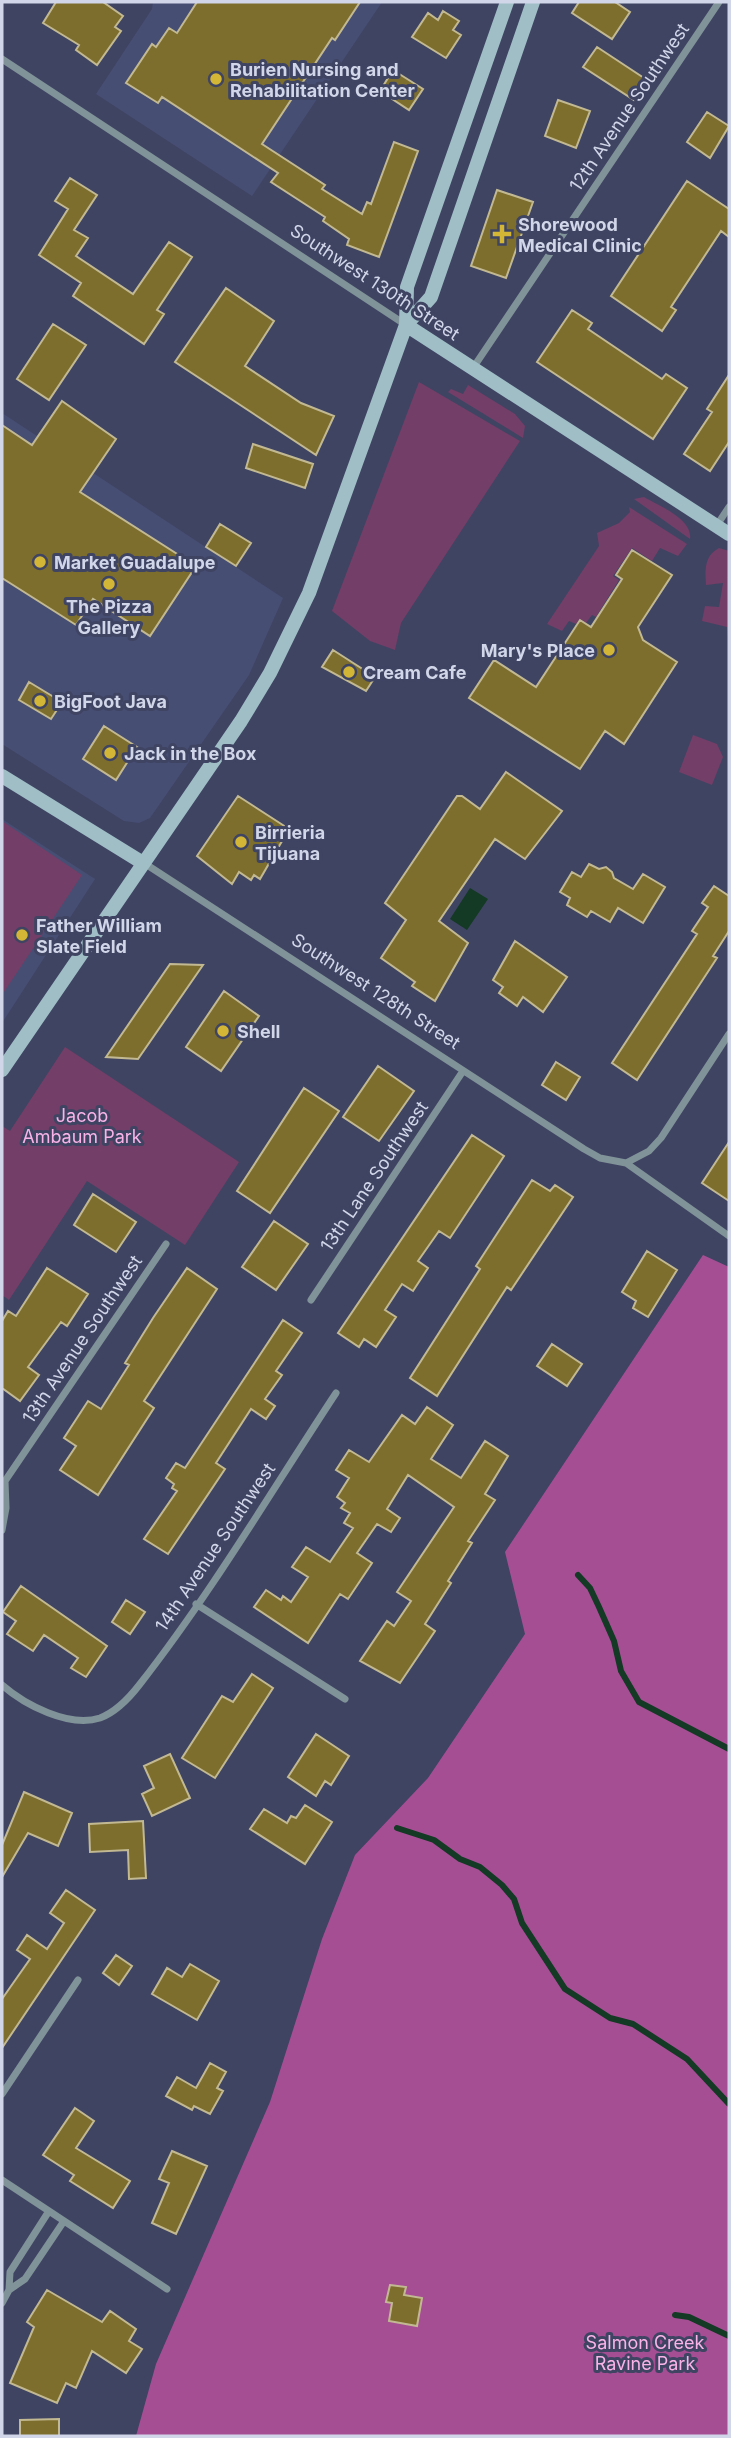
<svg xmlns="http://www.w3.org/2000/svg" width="731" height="2438" viewBox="0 0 731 2438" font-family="Inter,sans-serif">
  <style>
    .built { fill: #474e73 }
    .green { fill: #733e67 }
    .forest { fill: #a64e94 }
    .water { fill: #143924 }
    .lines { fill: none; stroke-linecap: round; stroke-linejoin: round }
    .stream { stroke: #143924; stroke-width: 6 }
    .building { fill: #7d6e2d; stroke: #c2b993; stroke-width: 2 }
    .street { stroke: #809398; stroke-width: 7 }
    .secondary { stroke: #9fbec6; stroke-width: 14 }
    .poi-dot { fill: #d3b635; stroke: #3f4463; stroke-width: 2.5 }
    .labels { text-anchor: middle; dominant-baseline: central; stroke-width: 6; stroke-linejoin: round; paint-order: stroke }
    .poi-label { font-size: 18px; font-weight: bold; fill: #d2d6e9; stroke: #3f4463; text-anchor: start }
    .street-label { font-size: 18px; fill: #d2d6e9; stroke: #3f4463 }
    .park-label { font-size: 18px; fill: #f9b3e7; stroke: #3f4463 }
  </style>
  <rect width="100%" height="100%" fill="#3f4463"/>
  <path class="built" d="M153,2H382L252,196L96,94L152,9Z
    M2,413L283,598L249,675L150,818L139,823L124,821L2,744Z
    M2,819L95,879L2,1023Z"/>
  <path class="green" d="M419,382L520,441L401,623L395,650L370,641L332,611Z
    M468,385L515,414L525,426L523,438L448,392L451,389L463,394Z
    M644,497C659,506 693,519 690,539L634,499Z
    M629,507L687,544L678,556L660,548L652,561L632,548L613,576L619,580L596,617L592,615L586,623L580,619L576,624L569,621L562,631L547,624L599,546L597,533L619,523L630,512Z
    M719,548L729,551V647L727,627L702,621L705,606L719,607L723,583L706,585C705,570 704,556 719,548Z
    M693,735L717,744L723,757L712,785L679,772Z
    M2,821L82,875L2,995Z
    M65,1047L239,1162L185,1245L87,1181L9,1300L2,1295V1126L10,1131Z"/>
  <path class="forest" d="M703,1255L729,1267V2436H136L156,2364L270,2102L322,1939L355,1855L428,1778L525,1634L505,1552Z"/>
  <path class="water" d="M470,888L488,899L467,930L450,919Z"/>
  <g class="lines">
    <path class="stream" d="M578,1575L590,1588L599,1607L614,1641L621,1671L639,1702L729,1749
      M397,1828L434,1840L460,1859L480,1867L502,1885L514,1899L522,1923L565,1989L610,2018L633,2024L687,2059L729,2104
      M675,2315L689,2317L729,2336"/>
  </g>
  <path class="building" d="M56,2H103L123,16L115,27L121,31L97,65L76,50L79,45L43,23Z
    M197,2H360L335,40L332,38L262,144L325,185L322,189L362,214L367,202L371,204L394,142L418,151L379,257L347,245L349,239L323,221L325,217L271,182L278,173L162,97L158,103L126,83L152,44L156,47L169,28L177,33Z
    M579,2H615L630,12L612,39L572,13Z
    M443,11L459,21L453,30L461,35L446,58L412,37L428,13L438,20Z
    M597,47L647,80L634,100L583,67Z
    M393,70L423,89L409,110L380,91Z
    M558,100L590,111L576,148L545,136Z
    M707,112L729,126L710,158L687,142Z
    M70,178L97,195L74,230L88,238L76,256L133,294L169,242L192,257L157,310L164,314L144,344L73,296L81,283L39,255L68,209L55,201Z
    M687,181L729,209V237L721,231L671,307L676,310L662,331L611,296Z
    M497,190L533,202L506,278L471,266Z
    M226,288L274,321L245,366L301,403L334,416L316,455L175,362Z
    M572,310L592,323L588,329L662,379L666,374L687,388L653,439L537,362Z
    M53,324L86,345L49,400L17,379Z
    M729,375V442L710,471L684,454L712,412L707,409Z
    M62,401L116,439L80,492L196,566L150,636L93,599L76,625L2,578V425L32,445Z
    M253,444L313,464L305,488L246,468Z
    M220,524L251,543L236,566L206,547Z
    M632,550L672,575L638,627L643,640L677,662L624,744L605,731L580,769L469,698L494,660L536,687L580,620L591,627L622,579L616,575Z
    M333,650L375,677L366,691L322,667Z
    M29,682L62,702L51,719L19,700Z
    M104,726L137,747L116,780L83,759Z
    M506,772L562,811L525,859L495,839L439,921L468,943L435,1001L412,986L415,982L381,958L406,920L385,903L457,796H462L480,809Z
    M238,796L289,829L260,879L254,875L251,880L239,872L232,884L197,856Z
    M589,864L599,869L606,867L612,872L614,878L633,889L643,874L665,887L643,923L618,908L610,922L591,911L587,917L567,905L570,898L560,892L572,872L581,877Z
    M714,886L729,896V931L713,956L717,958L637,1080L612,1063L697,934L692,931L708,907L702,903Z
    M515,941L567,977L543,1012L523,997L517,1006L499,993L503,987L493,980Z
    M170,964L203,965L138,1059L106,1057Z
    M224,991L259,1016L221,1071L186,1047Z
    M556,1062L580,1077L566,1100L542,1085Z
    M378,1066L414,1091L379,1141L343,1117Z
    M304,1088L339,1111L270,1213L237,1191Z
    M472,1135L504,1156L450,1238L439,1231L418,1261L428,1268L413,1291L402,1284L385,1310L396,1317L376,1347L364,1339L359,1347L338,1333Z
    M729,1142V1201L702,1183Z
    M532,1180L550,1191L555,1185L573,1197L511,1290L507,1287L437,1396L410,1378L480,1269L476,1266Z
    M93,1194L136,1222L116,1252L74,1225Z
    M274,1221L308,1244L276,1290L242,1267Z
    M647,1251L677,1270L648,1317L633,1308L636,1301L622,1292Z
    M47,1268L88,1294L67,1326L61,1322L28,1367L39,1375L20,1401L2,1388V1321L8,1311L16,1316Z
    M187,1268L217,1289L144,1401L154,1408L98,1495L60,1470L76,1446L64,1438L88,1401L101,1409L129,1365L125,1363L153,1318Z
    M283,1320L302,1333L276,1371L282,1375L265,1399L275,1406L266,1419L251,1409L216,1463L225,1469L168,1554L144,1539L177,1491L172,1488L174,1484L166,1478L176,1463L185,1468Z
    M552,1344L582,1364L567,1386L537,1366Z
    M427,1407L453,1425L431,1459L461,1478L485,1441L508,1456L485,1494L495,1500L468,1541L472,1543L448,1581L451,1583L425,1624L435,1631L400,1683L360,1661L387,1621L394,1626L411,1601L397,1592L454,1507L408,1475L387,1509L400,1518L391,1532L377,1524L357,1553L372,1563L348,1599L340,1594L308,1643L254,1607L266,1590L281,1600L283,1596L291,1602L308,1577L292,1567L306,1547L330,1562L353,1528L344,1523L350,1513L341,1508L345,1503L337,1497L349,1478L336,1470L349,1450L369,1462L402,1415L415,1424Z
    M21,1586L107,1646L86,1677L71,1668L78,1658L44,1635L33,1651L7,1634L16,1621L3,1612Z
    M126,1600L145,1612L130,1634L112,1622Z
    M252,1674L273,1688L215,1778L182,1758L222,1696L233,1702Z
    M316,1734L349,1756L331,1785L325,1781L316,1796L288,1777Z
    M170,1754L190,1798L152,1816L142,1794L154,1788L144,1766Z
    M24,1792L72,1813L58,1846L28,1833L2,1877V1845Z
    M305,1805L332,1822L305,1864L250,1829L264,1809L287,1823L291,1816L296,1818Z
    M143,1821L146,1878L129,1879L128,1850L90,1852L89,1824Z
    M66,1890L95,1910L2,2048V1999L30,1959L17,1950L27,1935L47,1949L64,1923L50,1913Z
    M116,1955L132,1966L119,1985L103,1973Z
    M190,1964L219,1981L197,2020L152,1994L167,1968L182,1977Z
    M210,2063L226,2072L217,2088L223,2091L210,2114L194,2106L192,2110L166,2096L177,2077L196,2088Z
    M75,2108L94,2121L76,2148L130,2181L113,2208L70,2181L74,2175L43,2155Z
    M172,2151L207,2166L176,2234L152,2223L169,2183L159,2179Z
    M390,2285L406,2287L404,2295L422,2298L417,2326L389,2321L392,2303L386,2302Z
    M47,2290L102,2322L110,2311L136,2329L129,2341L142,2349L126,2373L92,2351L76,2388L66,2383L57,2403L10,2383L34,2327L27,2322Z
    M59,2419V2436H20V2420Z"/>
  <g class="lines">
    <path class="street" d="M2,59L406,325
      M473,368L719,2
      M717,525L729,507
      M144,863L584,1149L600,1158L626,1163L729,1236
      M626,1163L649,1151L661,1138L729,1034
      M311,1300L463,1071
      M2,1530L6,1508L5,1481L166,1244
      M196,1604L345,1699
      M2,1685C25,1705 69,1728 100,1718C116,1712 130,1697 140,1684C212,1592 272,1490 336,1393
      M2,2094L78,1980
      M2,2180L167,2289
      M9,2290L10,2272L49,2211
      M2,2303L9,2290L25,2279L64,2221"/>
    <path class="secondary" d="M406,325L729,534
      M406,325L431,297L533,2
      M2,776L143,863
      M2,1070L241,721L270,673L309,593L406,325L407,287L507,2"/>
  </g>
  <g class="poi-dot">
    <circle cx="216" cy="79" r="7"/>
    <path d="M498.5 223.5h7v7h7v7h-7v7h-7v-7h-7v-7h7z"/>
    <circle cx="40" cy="562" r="7"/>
    <circle cx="109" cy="584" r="7"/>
    <circle cx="609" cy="650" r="7"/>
    <circle cx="349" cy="672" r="7"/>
    <circle cx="40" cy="701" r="7"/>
    <circle cx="110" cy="753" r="7"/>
    <circle cx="241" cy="842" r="7"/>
    <circle cx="22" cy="935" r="7"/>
    <circle cx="223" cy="1031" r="7"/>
  </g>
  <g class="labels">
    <g class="poi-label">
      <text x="230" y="69">Burien Nursing and<tspan x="230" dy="21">Rehabilitation Center</tspan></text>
      <text x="518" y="224">Shorewood<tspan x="518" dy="21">Medical Clinic</tspan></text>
      <text x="54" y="562">Market Guadalupe</text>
      <text x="109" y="606" text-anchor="middle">The Pizza<tspan x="109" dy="21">Gallery</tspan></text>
      <text x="595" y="650" text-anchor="end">Mary's Place</text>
      <text x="363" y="672">Cream Cafe</text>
      <text x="54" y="701">BigFoot Java</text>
      <text x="124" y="753">Jack in the Box</text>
      <text x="255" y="832">Birrieria<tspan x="255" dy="21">Tijuana</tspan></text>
      <text x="36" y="925">Father William<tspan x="36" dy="21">Slate Field</tspan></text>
      <text x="237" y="1031">Shell</text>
    </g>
    <g class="street-label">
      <text transform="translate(629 107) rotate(-56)">12th Avenue Southwest</text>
      <text transform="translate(375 282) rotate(33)">Southwest 130th Street</text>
      <text transform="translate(376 991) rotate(33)">Southwest 128th Street</text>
      <text transform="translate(374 1176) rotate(-56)">13th Lane Southwest</text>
      <text transform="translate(82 1339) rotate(-56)">13th Avenue Southwest</text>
      <text transform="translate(215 1547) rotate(-56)">14th Avenue Southwest</text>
    </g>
    <g class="park-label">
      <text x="82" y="1115">Jacob<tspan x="82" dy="21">Ambaum Park</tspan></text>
      <text x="645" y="2342">Salmon Creek<tspan x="645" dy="21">Ravine Park</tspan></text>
    </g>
  </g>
  <rect width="731" height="2438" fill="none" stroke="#d2d6e9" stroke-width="7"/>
</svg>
